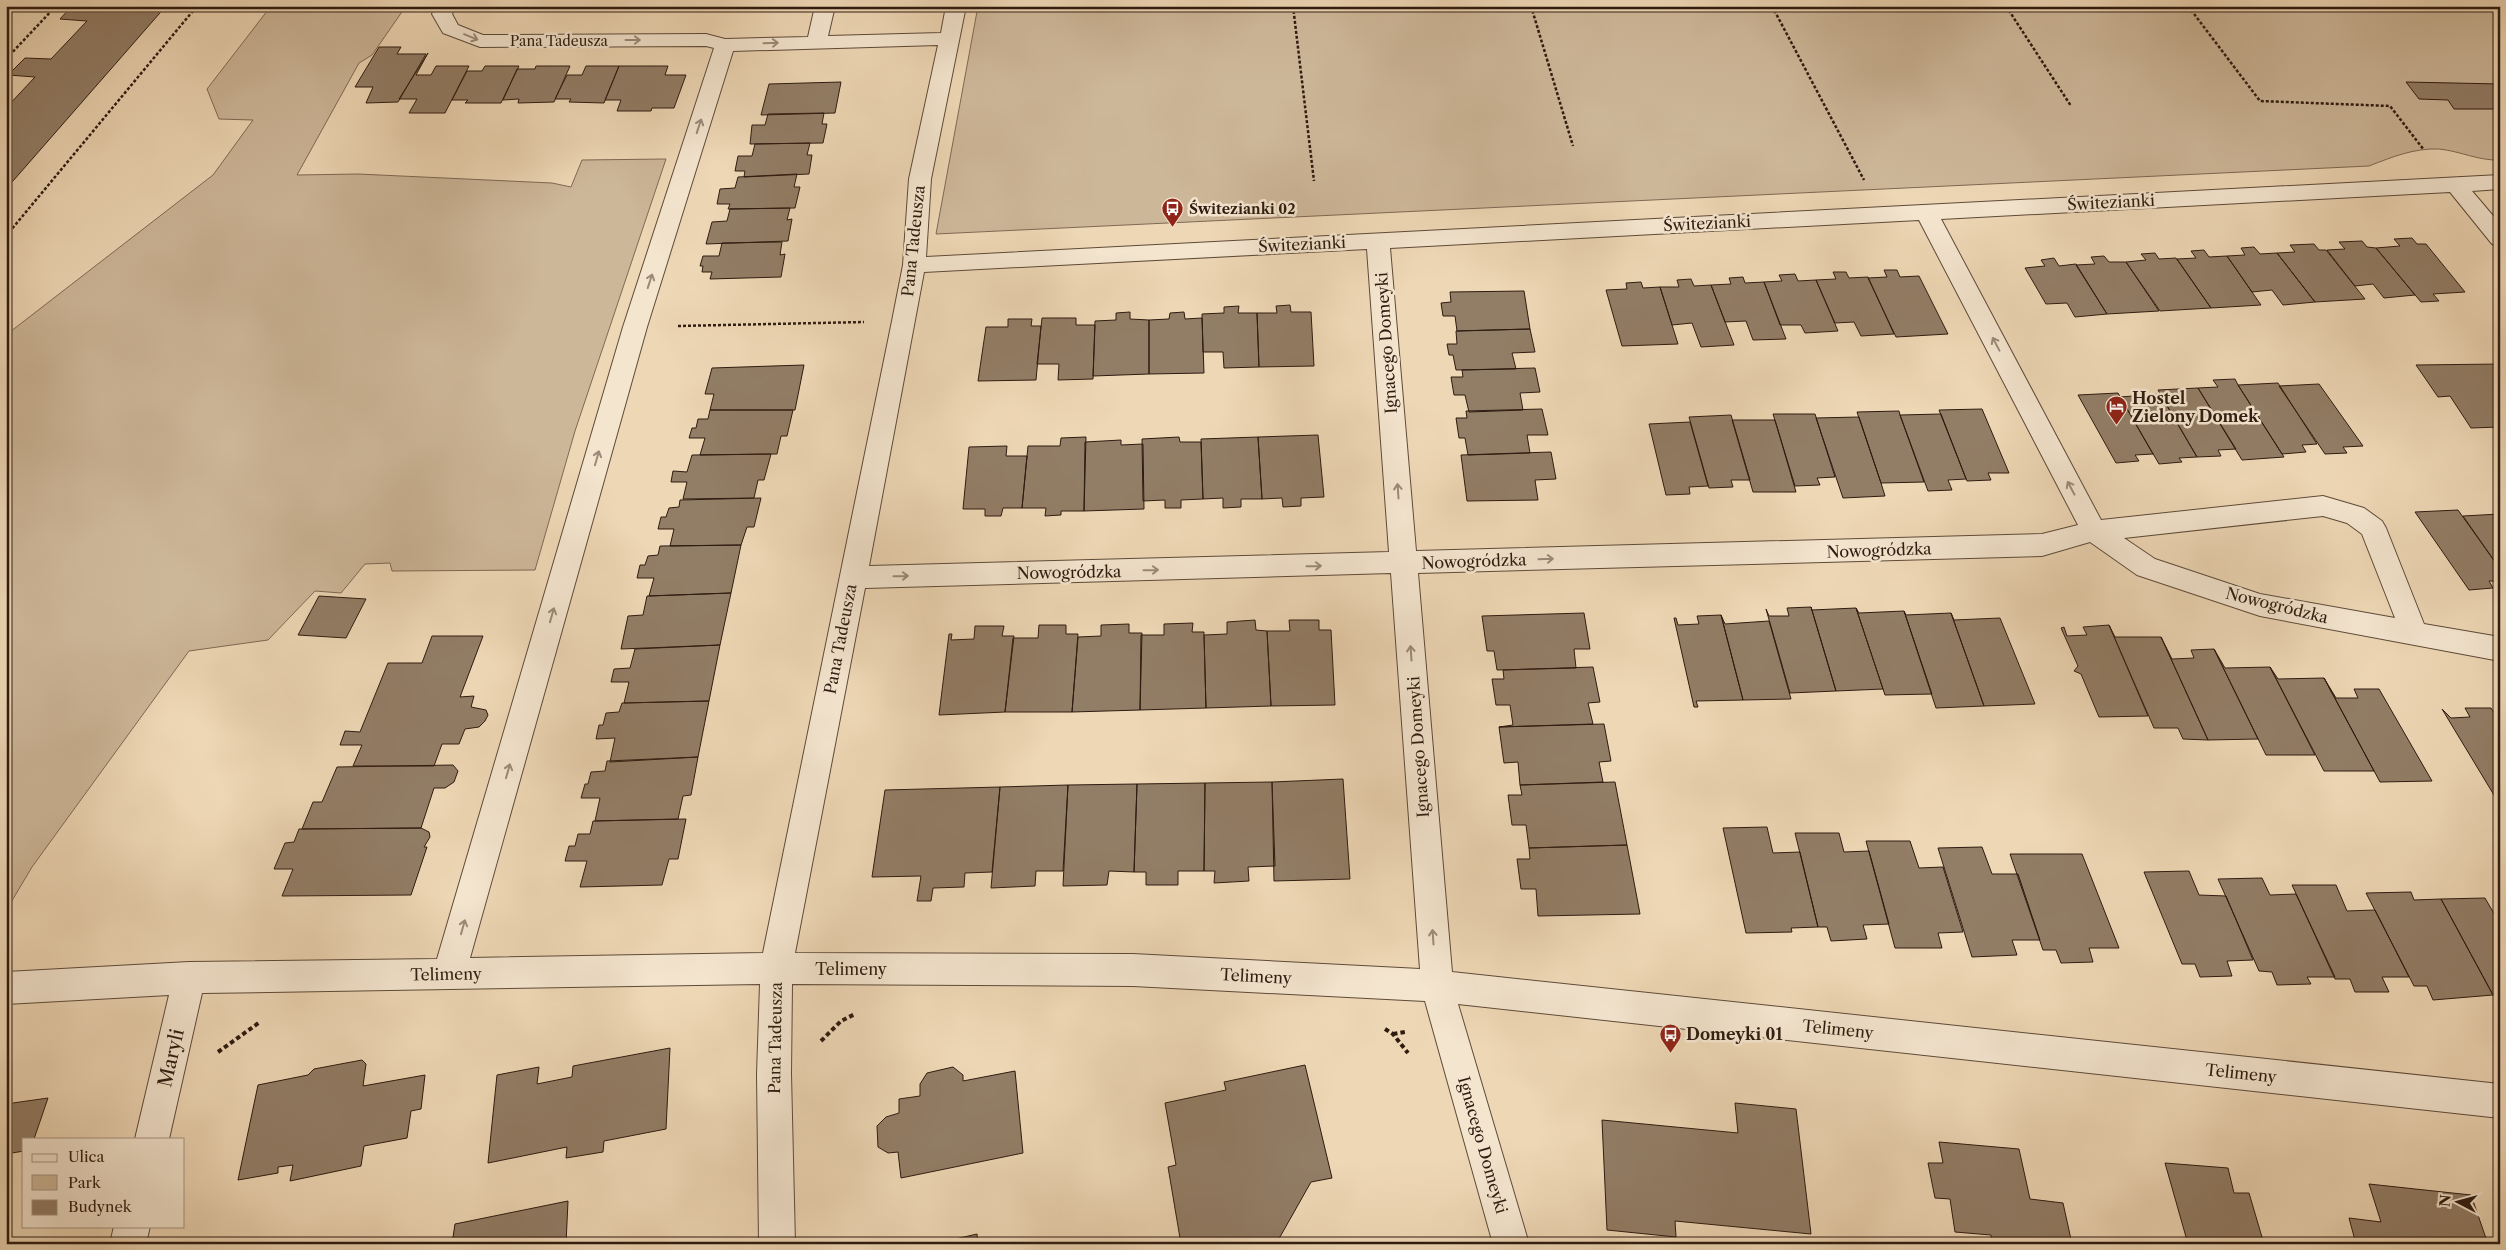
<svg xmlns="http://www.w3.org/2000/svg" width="2506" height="1250" viewBox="0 0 2506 1250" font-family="'Libre Caslon Text',serif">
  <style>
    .green { fill: #cdb799; stroke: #7e6954 }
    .building { fill: #927d66; stroke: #2e1b10 }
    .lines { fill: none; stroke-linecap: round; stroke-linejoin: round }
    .minor-casing { stroke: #5e4a39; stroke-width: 2 }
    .path-far1 { stroke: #2e1b10; stroke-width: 2.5; stroke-dasharray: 3 2; stroke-linecap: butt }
    .path { stroke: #2e1b10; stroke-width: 4; stroke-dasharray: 4.5 3; stroke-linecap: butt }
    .minor { fill: #f4e5cf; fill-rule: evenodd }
    .oneway { stroke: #9b8a79 }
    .labels { text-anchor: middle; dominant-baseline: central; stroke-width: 5; stroke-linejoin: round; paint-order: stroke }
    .far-street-label { font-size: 14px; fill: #2e1b10; stroke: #f4e5cf }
    .far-poi-label { font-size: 14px; font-weight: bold; fill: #2e1b10; stroke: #f4e5cf; text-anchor: start }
    .street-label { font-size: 16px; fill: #2e1b10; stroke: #f4e5cf }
    .poi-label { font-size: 16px; font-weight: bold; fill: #2e1b10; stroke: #f4e5cf; text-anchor: start }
    .near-street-label { font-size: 19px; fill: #2e1b10; stroke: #f4e5cf }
  </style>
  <rect width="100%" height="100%" fill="#eed7b5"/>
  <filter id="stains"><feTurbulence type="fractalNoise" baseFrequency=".004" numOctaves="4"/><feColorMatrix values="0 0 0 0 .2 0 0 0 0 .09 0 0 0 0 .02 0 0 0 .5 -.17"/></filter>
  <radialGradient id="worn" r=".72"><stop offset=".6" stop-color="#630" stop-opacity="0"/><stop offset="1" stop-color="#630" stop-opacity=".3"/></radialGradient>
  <path class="green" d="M271,6H406L372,55L359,63L297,175L358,174L552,183L571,187L582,160L666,159L575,431L535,570L392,571L390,563L365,564L341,593L315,591L268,640L189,651L32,867L10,904H6V335L213,175L253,120L219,119L207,89Z
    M978,6H2500V160C2479,161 2460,151 2439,149C2414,148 2392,157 2369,166L936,234Z"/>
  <path class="building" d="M72,6H166L6,189V108L35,77L8,75L25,58L51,59L87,21L60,19Z
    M379,47H401L397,54H426L398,102L366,103L373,87H355Z
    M428,53L416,75H431L436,66H469L445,113H409L417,99H399Z
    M485,66H519L501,103H465L468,100H452L467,71H482Z
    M536,66H570L554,102L518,103L519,99L503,100L517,69H535Z
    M586,66H619L604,103L569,102L571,99H555L567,75H582Z
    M619,66H668L665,75H686L674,108H652L651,111H617L621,100H605Z
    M841,82L835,113L761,115L769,84Z
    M2406,82L2500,84V109H2454L2448,100L2419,99Z
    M824,113L822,124H827L823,143L750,144L752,125H765L768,114Z
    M810,143L807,155H812L809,174L744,177L745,171H735L738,156H752L755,144Z
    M797,174L794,187H800L795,208L728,209L730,204H717L720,189L735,188L738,177Z
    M790,208L787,220L792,219L788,241L706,244L712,222L727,221L730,209Z
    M2412,238L2417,244H2426L2465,292L2433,294L2439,301L2421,302L2376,248L2400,246L2394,239Z
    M2362,241L2367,247L2376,248L2415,295L2384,298L2373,284L2355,286L2327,250L2345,249L2339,242Z
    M782,242L780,255L785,254L781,277L710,279L712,272H702L703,266H700L703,256H719L722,243Z
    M2314,244L2319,250H2326L2365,299L2315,302L2277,253L2295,252L2290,245Z
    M2254,247L2260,254L2277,253L2315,302L2283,305L2272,290L2252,292L2227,256L2245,255L2241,248Z
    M2204,250L2209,257L2227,256L2261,305L2211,308L2177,259L2196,258L2191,251Z
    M2155,253L2159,259L2176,258L2211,308L2160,311L2126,262L2146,260L2141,254Z
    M2104,256L2109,262H2126L2159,311L2107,314L2076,265L2095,264L2091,257Z
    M2054,258L2059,266L2076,264L2107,314L2075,317L2067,303L2046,304L2025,268L2045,266L2041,260Z
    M1884,270H1897L1900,277L1919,276L1948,334L1896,337L1868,278L1887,277Z
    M1833,272H1846L1849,278L1868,277L1894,334L1861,336L1854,322L1835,323L1816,280L1836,279Z
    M1795,274L1798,281L1816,280L1838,331L1805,333L1801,325H1780L1764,282L1782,281L1779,275Z
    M1743,277L1745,283L1764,282L1786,339L1753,340L1746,321L1725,322L1711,285L1731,284L1729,278Z
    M1691,279L1694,286L1711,285L1734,345L1701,347L1692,323L1672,325L1660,287H1679L1677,280Z
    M1641,282L1643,288L1660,287L1678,344L1622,346L1606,290L1627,289L1626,283Z
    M1524,291L1530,329L1457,331L1455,316H1443L1441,303L1451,302L1450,292Z
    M1290,305L1291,312H1311L1314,366L1259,367L1257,313H1277L1276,306Z
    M1239,306L1238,313H1257L1259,367L1224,368L1223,352H1203L1202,314L1224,313V307Z
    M1130,312V319L1149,320V374L1093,376L1095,321L1116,320V313Z
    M1184,312L1185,319L1202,318L1204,373L1149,374V320L1169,319L1170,313Z
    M1042,318H1076V325H1095L1093,379L1058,380L1059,364H1037Z
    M1008,319H1032L1031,326H1041L1036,380L978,381L986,327H1008Z
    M1530,329L1535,352L1512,353L1516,369L1456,370L1453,355H1449L1447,344H1457L1456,331Z
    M2500,364V427L2471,428L2450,396L2438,397L2416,365Z
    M804,365L795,410H710L714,394H705L712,368Z
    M1535,368L1540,392L1520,393L1523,410L1469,412L1465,395H1454L1451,377H1463L1462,370Z
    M2235,379L2238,385L2284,457L2242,460L2198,388L2218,387L2213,380Z
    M2278,383L2317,444L2302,445L2306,452L2282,454L2238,385Z
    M2319,384L2363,446L2343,447L2347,453L2325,454L2279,386Z
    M2198,388L2236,449L2218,450L2221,456L2197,457L2158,390Z
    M2118,393L2153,454L2135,455L2139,461L2116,463L2078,395Z
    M2160,394L2197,457L2179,458L2182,462L2159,464L2120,397Z
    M1542,409L1548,435H1527L1530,453L1468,455L1465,438H1459L1456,418H1467L1466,411Z
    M1982,409L2009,473H1988L1991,480L1967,481L1939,410Z
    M710,410H793L787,436H781L777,454L700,455L705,438H689L692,428H696L698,419H708Z
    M1899,411L1900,415L1924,482L1881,483L1857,412Z
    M1773,414H1815L1835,477L1817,478L1820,485L1795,486Z
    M1941,414L1966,479L1948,480L1952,490L1928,491L1900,415Z
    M1731,415L1750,480H1731L1733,487L1709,488L1689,417Z
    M1859,417L1881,483L1885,496L1843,498L1816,418Z
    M1732,420H1775L1796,492H1753Z
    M1690,422L1708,486L1689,487L1690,494L1666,495L1649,424Z
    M1318,435L1324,497L1301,498V506L1283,507L1282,498L1262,499L1258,437Z
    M1086,437L1084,511H1061V515L1045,516L1046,508H1022L1028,446H1060L1061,438Z
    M1179,437L1180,442H1201L1203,499L1181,500V508H1165V500L1143,501L1142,439Z
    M1258,437L1262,499H1241V507L1223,508V498L1203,499L1201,439Z
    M1121,440V445L1143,444L1144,509L1084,511L1085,442Z
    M1007,446L1006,456H1027L1022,508H1003L1001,516H985V509H963L969,447Z
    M1551,452L1556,479L1535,480L1538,500L1467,501L1461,455Z
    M771,454L764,480H758L754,498L683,499L687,482H671L673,471L687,472L692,455Z
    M761,498L754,527H747L741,545L670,546L674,529H658L661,517H666L669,508L679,507L680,500Z
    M2458,510L2500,569V590L2493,581H2489L2493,588L2469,590L2415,512Z
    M2500,514V569L2463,516Z
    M741,545L731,593L649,596L654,578H637L640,565H645L648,556L658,555L660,546Z
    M731,593L720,645L621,649L628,616L643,615L647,596Z
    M319,596L366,599L346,638L298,635Z
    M1811,607L1812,610L1856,608L1883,689L1836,691Z
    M1811,607L1836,691L1790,693L1766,609L1769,616H1789L1787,608Z
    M1856,608L1859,613L1904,611L1932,694L1885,695Z
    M1904,611L1906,615L1951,613L1984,706L1936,708Z
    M1584,613L1590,649H1574L1576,668L1497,670L1494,651H1487L1482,616Z
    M1951,613L1954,620L2000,618L2035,704L1984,706Z
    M1721,615L1743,700L1696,701L1698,707H1694L1674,618H1676L1678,625L1699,624L1697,616Z
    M1721,615L1725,624L1769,621L1791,699L1743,700Z
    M1255,620L1256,630L1267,631L1271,706L1206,708L1204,635L1227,634V622Z
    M1289,620H1319V630H1331L1335,705L1271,706L1267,631H1290Z
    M1193,623L1192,632H1204V635L1206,708L1140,710L1141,635H1164V624Z
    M1129,624V633H1142L1140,710L1072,712L1078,637L1101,636V625Z
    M1039,625H1066V634H1078L1072,712H1005L1013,638H1038Z
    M2109,625L2148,716L2099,717L2081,674L2074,671L2078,666L2061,628L2064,627L2067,636L2087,635L2083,627Z
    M2109,625L2115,637H2161L2208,740L2183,739L2178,728H2154Z
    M975,626H1004L1002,636H1014L1005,712L939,715L949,634H952L951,640L974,639Z
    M432,636H483L460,697L474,696L471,707L486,710L488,715L485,721L479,727L465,729L459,744H442L434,766H353L362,745H340L345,731L360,732L388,663H422Z
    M2161,637L2172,659L2194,658L2191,650L2214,649L2258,739L2208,740Z
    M720,645L709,701L624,703L629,682H611L614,669L630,668L635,649Z
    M2214,649L2225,668L2270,667L2315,755H2266Z
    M1593,667L1600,702L1588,703L1593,724L1499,727L1513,725L1510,705H1496L1492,679H1504L1503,670Z
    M2270,667L2278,679L2324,678L2374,771H2324Z
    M2324,678L2336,698H2358L2354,689H2379L2432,781L2380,782Z
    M709,701L698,757L610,762L615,738L596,739L599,725H603L606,713L619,712L622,703Z
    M2465,708H2491L2500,722V805L2442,709L2451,718L2470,717Z
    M1604,724L1611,761L1599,762L1603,782L1520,785L1518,762L1504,763L1499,727Z
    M698,757L691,795L683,796L678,819L595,821L600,798H581L585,784H588L591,772L605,771L607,761Z
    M453,765L458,771L454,782L445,788H434L421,828L302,829L313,802H322L337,767Z
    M1343,779L1350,879L1274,881L1272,782Z
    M1272,782L1275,866L1248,867L1249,881L1214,883L1215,871H1204L1205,783Z
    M1615,782L1627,845L1529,848L1526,825H1512L1508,795H1522L1520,785Z
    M1205,783L1204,871H1178V885H1146V872H1134L1137,784Z
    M1137,784L1134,872L1109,871L1107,885L1063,886L1068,785Z
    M1068,785L1063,871H1036L1035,886L991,888L1000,787Z
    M1000,787L992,872L965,873L964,887L933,888L931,901H917L921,876L872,877L885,790Z
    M686,819L678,859H669L662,885L580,887L587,861H565L569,846H575L578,834H590L593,821Z
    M1767,827L1773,853L1800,852L1818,927L1791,928L1792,932L1746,933L1723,828Z
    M299,829L421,828L429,832L430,837L424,847H427L411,895L282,896L293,869H274L285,843L294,842Z
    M1795,833H1839L1844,852L1869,851L1889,924L1863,925L1867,939L1831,941L1827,927H1818Z
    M1866,841H1910L1919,868L1943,867L1963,932L1938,933L1942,948H1895Z
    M1627,845L1640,914L1538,916L1536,889H1521L1517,859H1530L1529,848Z
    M1982,847L1992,874H2018L2040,940H2012L2017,955L1972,957L1938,848Z
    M2010,854H2082L2119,948H2089L2093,962L2061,963L2056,950H2043Z
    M2189,871L2199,895L2226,896L2253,960L2227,961L2232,976L2200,977L2195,964H2182L2144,872Z
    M2262,878L2270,895L2296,894L2335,977H2307L2311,984L2277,985L2272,972L2259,971L2218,879Z
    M2292,885H2336L2347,911L2375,910L2409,977H2382L2389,992H2355L2350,979H2335Z
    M2411,892L2414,900L2441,899L2493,995L2433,1000L2427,986H2414L2366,893Z
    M2485,898L2500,924V994L2493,995L2441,899Z
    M670,1048L666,1129L604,1141L603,1152L566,1158L567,1147L488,1163L497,1075L539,1067L537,1084L572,1077L573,1066Z
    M362,1060L366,1064L363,1086L425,1075L421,1109L411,1111L407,1138L364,1146L361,1166L290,1181L293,1165L278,1167V1173L238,1180L258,1085L308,1075L314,1069Z
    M1305,1065L1332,1178L1311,1182L1276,1244H1231L1220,1238L1198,1244H1181L1168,1167L1176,1165L1165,1103L1226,1090L1224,1082Z
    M953,1067L963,1075V1081L1015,1071L1023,1153L901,1178L898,1152L888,1153L878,1147L877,1126L886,1117L899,1113V1099L920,1096V1084L927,1073Z
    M48,1098L34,1139H24V1151L6,1154V1104Z
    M1735,1103L1796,1109L1811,1234L1675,1221L1676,1237L1607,1230L1602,1120L1738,1133Z
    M1939,1142L2019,1149L2030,1199L2063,1203L2072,1244H1992L1991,1235L1955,1232L1950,1199L1935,1198L1928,1163H1943Z
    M2165,1163L2228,1168L2234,1193H2249L2264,1244H2188Z
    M2369,1184L2471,1195L2488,1244H2356L2349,1218L2381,1222Z
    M568,1201L566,1244H452L455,1224Z
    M977,1234L978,1244H934Z"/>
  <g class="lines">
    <defs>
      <path id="minor" d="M436,6H456L452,14L458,25L483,35L706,34L725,39L808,37L815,6H835L828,36L941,33L946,6H966L931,179L926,257L2500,175V189L2472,191L2500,224V246L2492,244L2450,192L1941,219L2101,520L2323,496L2364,508L2382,521L2386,528L2424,624L2500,637V661L2260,616L2137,575L2090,542L2042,556L1418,573L1452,972L2500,1084V1118L1458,1004L1529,1244H1493L1425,1001L1133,986L792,984L791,1074L795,1244H759L757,1074L760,984L202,993L169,1139H135L169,995L6,1004V972L189,962L437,959L623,327L714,48L706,46L480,47L443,33L432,14ZM938,45L909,179L903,265L892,321L763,953L470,958L647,327L733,51ZM1919,220L2078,525L2042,534L1416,551L1390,248ZM1367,249L1389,552L869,566L924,272ZM2323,516L2347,523L2362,534L2395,618L2260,594L2155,559L2124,538ZM1391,573L1420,969L1133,954L795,953L865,588Z
        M114,1226H150L146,1244H110Z"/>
    </defs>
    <use href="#minor" class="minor-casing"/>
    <path class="path-far1" d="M1293,6L1314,181
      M1531,6L1573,146
      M1772,6L1864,180
      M2006,6L2071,106
      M2188,6L2260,101L2390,106L2424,150
      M6,59L56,6
      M6,236L197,6
      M678,326L864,322"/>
    <path class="path" d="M1385,1029L1393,1034L1408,1053
      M1393,1034L1405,1032
      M821,1041L841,1021L855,1014
      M218,1052L260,1022"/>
    <use href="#minor" class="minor"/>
  </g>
  <defs><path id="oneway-shaft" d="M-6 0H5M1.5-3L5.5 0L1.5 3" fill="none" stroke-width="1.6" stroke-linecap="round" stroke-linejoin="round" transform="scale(1.25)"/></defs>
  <g class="oneway">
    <use href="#oneway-shaft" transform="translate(471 37) rotate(22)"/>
    <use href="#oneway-shaft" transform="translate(633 40)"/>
    <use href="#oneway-shaft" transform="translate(771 43) rotate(-2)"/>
    <use href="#oneway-shaft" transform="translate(699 126) rotate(-72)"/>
    <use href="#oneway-shaft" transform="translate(650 281) rotate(-72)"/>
    <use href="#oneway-shaft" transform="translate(1996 344) rotate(-118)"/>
    <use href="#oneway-shaft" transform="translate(597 458) rotate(-74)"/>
    <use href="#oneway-shaft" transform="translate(2071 488) rotate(-118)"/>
    <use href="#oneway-shaft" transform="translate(1398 491) rotate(-94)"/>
    <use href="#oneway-shaft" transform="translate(1546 559) rotate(-2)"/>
    <use href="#oneway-shaft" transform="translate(1314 566) rotate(-1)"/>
    <use href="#oneway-shaft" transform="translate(1151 570) rotate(-1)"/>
    <use href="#oneway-shaft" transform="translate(901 576) rotate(-1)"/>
    <use href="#oneway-shaft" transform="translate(552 615) rotate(-74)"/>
    <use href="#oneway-shaft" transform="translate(1411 653) rotate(-94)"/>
    <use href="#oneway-shaft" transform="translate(508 771) rotate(-74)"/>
    <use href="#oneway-shaft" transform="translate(463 927) rotate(-74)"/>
    <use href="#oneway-shaft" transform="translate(1433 937) rotate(-94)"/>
  </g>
  <defs>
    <symbol id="bus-pin" viewBox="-11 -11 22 30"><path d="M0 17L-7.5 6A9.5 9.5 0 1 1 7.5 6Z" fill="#8f2418" stroke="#f4e5cf"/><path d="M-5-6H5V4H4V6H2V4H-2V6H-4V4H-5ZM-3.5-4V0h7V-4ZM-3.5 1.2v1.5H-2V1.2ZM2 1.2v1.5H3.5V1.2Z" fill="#fff"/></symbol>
    <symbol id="hotel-pin" viewBox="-11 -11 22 30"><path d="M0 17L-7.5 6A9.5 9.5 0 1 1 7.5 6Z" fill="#8f2418" stroke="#f4e5cf"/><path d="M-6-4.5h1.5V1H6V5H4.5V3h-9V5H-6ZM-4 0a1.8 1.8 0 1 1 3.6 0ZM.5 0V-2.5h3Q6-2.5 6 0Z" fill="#fff"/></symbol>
  </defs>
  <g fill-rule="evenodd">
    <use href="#bus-pin" x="1160" y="196" width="25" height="34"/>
    <use href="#hotel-pin" x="2104" y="394" width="25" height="34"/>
    <use href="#bus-pin" x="1658" y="1022" width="25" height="34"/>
  </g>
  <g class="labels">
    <g class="far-street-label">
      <text x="559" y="41">Pana Tadeusza</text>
    </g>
    <g class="far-poi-label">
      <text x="1189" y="209">Świtezianki 02</text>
    </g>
    <g class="street-label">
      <text transform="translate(2111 202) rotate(-3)">Świtezianki</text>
      <text transform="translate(1707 223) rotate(-3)">Świtezianki</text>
      <text transform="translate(913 241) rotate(-84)">Pana Tadeusza</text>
      <text transform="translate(1302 244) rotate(-3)">Świtezianki</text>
      <text transform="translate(1386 343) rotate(-94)">Ignacego Domeyki</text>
      <text transform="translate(1879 550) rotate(-2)">Nowogródzka</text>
      <text transform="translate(1474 561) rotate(-2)">Nowogródzka</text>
      <text transform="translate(1069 572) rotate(-1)">Nowogródzka</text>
      <text transform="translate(2277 605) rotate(14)">Nowogródzka</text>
      <text transform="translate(840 639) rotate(-79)">Pana Tadeusza</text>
      <text transform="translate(1418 747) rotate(-94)">Ignacego Domeyki</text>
      <text x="851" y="969">Telimeny</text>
      <text transform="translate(446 974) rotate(-1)">Telimeny</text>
      <text transform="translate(1256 976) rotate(3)">Telimeny</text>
      <text transform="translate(1838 1029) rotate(6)">Telimeny</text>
      <text transform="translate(775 1038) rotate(-89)">Pana Tadeusza</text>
      <text transform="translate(2241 1073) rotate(6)">Telimeny</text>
      <text transform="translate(1483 1145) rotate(74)">Ignacego Domeyki</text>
    </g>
    <g class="poi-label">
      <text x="2132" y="398">Hostel<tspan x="2132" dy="18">Zielony Domek</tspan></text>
      <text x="1686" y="1034">Domeyki 01</text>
    </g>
    <g class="near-street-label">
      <text transform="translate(171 1058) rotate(-77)">Maryli</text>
    </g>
  </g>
  <rect width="2506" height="1250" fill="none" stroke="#eed7b5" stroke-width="25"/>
  <rect x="8" y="8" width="2491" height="1235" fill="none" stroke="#2e1b10" stroke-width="2.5"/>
  <rect x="12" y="12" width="2481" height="1225" fill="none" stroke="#2e1b10"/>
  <rect x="22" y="1138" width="162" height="90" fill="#f4e5cf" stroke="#a59483"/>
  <rect x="32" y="1154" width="25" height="8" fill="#f4e5cf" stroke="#a59483"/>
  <text x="68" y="1162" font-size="15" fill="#2e1b10">Ulica</text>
  <rect x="32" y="1175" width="25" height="15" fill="#cdb799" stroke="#a59483"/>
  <text x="68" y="1188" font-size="15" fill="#2e1b10">Park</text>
  <rect x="32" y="1200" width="25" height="15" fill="#927d66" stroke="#a59483"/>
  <text x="68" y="1212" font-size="15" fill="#2e1b10">Budynek</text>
  <g transform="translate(2458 1202) rotate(276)" stroke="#f4e5cf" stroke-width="4" paint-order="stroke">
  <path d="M0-4L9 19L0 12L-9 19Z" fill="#2e1b10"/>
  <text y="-8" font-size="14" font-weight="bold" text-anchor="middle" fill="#2e1b10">N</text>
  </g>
  <rect width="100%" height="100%" filter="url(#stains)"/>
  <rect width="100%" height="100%" fill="url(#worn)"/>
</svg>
